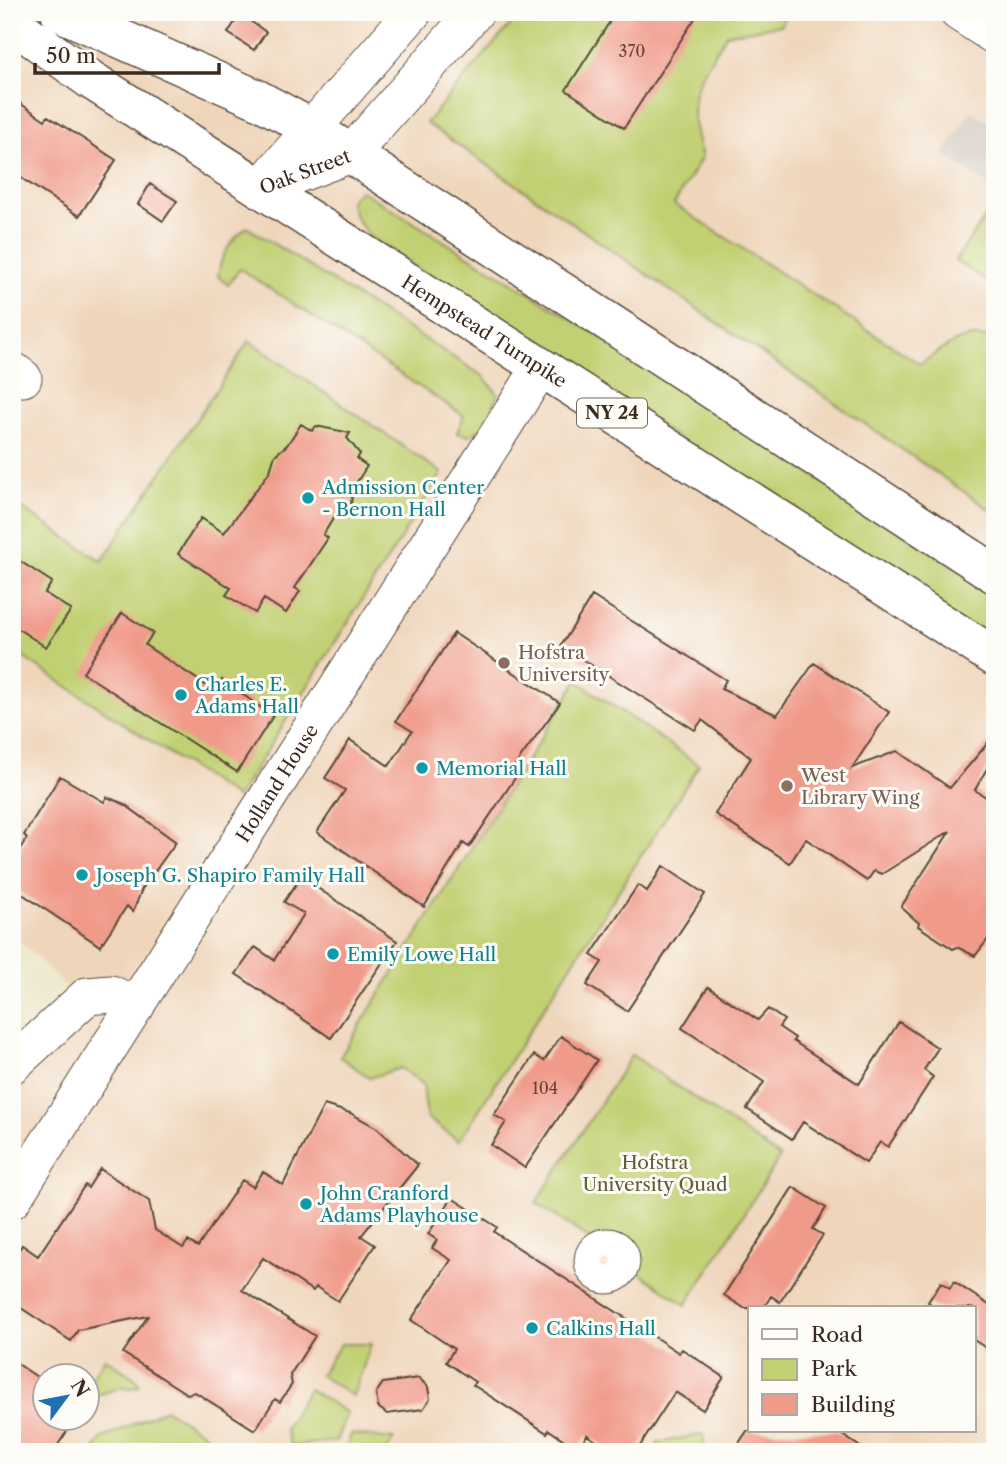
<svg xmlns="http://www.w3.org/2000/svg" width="1007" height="1464" viewBox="0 0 1007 1464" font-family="'Libre Caslon Text',serif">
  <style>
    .built { fill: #efd6bb; fill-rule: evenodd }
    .industrial { fill: #cdc2b9 }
    .green { fill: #c1d072; stroke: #7e7d48; stroke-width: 2 }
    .building { fill: #f09a89 }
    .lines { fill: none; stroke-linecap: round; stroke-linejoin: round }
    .minor-casing { stroke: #564739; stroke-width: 39 }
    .major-casing { stroke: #564739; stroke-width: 41 }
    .minor { stroke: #fff; stroke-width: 37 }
    .major { stroke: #fff; stroke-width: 38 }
    .culture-dot { fill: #0f9aa8; stroke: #fdfcf7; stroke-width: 2.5 }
    .education-dot { fill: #8d6e63; stroke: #fdfcf7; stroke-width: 2.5 }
    .labels { text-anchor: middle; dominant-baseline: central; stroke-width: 6; stroke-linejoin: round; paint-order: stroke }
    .number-label { font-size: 16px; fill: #684639 }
    .shield { fill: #fdfcf7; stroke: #75695f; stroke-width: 2 }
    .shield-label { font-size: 18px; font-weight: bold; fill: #3b2a1e }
    .street-label { font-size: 19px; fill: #3b2a1e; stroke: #fdfcf7 }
    .culture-label { font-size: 19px; fill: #0d838f; stroke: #fdfcf7; text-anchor: start }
    .education-label { font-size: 19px; fill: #785e54; stroke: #fdfcf7; text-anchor: start }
    .park-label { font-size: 19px; fill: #635c37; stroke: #fdfcf7 }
  </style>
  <rect width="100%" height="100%" fill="#fdfcf7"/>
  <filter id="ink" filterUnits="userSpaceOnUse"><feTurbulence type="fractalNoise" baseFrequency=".0143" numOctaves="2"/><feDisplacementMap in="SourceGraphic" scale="14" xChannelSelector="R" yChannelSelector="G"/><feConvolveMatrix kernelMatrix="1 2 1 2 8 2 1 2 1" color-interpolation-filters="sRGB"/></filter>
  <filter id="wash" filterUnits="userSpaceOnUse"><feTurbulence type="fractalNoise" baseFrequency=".00686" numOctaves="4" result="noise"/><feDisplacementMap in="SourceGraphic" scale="28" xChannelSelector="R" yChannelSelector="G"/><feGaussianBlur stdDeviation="1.57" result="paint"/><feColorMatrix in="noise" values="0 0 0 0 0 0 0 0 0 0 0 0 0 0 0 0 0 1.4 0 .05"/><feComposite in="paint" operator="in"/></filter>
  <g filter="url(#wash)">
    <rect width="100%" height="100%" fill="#eee9cf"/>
    <path class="built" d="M12,12H995V1452H12V1065L80,1000L12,933V393L23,378L12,370ZM750,1308H974V1431H750ZM46,1376H88V1418H46Z"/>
    <path class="industrial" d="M971,111L995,126L994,188L943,155Z"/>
    <path class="green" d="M521,12H789L781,25L727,34C694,87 684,94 702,157L674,204L920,364C945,348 964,329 995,340V513L426,123Z
      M360,190L580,324L995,593V645L370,237L356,218L350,201Z
      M995,203V286L955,261Z
      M247,227L483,376L498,394L486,425L469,436L457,433L464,416L240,269L228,285L218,276C221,254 230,241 247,227Z
      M249,341L442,473L237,798L12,650V502L102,561Z
      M577,681L699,765L459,1141L427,1118L423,1084L400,1068L370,1078L340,1057Z
      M632,1055L780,1157L686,1305L625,1263L614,1246H600L536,1203Z
      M341,1344H371L353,1396L320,1375Z
      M105,1358L137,1380L139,1386L127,1389L125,1386L88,1398V1384Z
      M309,1389L347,1413L336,1441L291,1446L285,1429Z
      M166,1409L232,1452H93L101,1439Z
      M351,1434L394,1439L386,1452H345Z
      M704,1434L703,1452H657L655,1449L658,1443Z"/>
    <g id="blocks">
      <path class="building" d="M616,12H699L624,128L566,90Z
        M240,14L266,32L254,50L228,33Z
        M12,98L45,120L48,116L116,160L79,216L12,172Z
        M150,184L177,201L163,221L138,204Z
        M301,424L312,431L316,426L350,433L347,438L360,454L357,459L367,466L353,488L351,504L336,514L323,535L328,538L295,588L300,591L286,613L264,599L255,613L226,595L231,588L178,554L201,518L224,533L270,471L275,455L287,445Z
        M12,556L52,582L45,593L71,610L46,647L12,625Z
        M592,596L726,680L721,689L777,715L814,663L889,712L852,768L897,751L950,788L992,738L995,739V754L975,790L995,803V930L975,956L957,947L953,949L918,926L919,923L901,907L950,831L882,874L874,871L867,881L806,839L790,863L715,814L751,758L702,720L695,730L561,646Z
        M122,613L153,633L145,645L215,691L222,680L273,716L237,772L83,673Z
        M454,633L560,703L511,771L517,775L469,847L463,843L424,907L317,832L345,790L325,778L350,740L389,766L412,731L396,721Z
        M60,776L104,802L107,797L124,804L176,842L142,889L133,912L127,906L100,946L12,887V861L27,838L24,835Z
        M663,866L705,894L627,1011L587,985L602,962L591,955L638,885L647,891Z
        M301,877L397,941L331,1038L236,974L255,947L274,960L304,914L284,902Z
        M708,987L758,1020L768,1009L784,1020L779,1027L795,1038L793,1041L859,1084L899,1022L938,1048L924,1070L933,1077L888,1147L880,1142L866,1163L803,1122L792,1139L747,1109L764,1082L682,1028Z
        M561,1036L597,1060L525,1168L491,1145L506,1122L494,1115L534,1055L544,1061Z
        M324,1105L350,1113L377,1128L418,1165L361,1236L375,1245L338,1301L316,1287L313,1291L263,1258L242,1290L315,1336L290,1375L292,1384L280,1402L275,1399L255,1430L195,1392L187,1394L123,1353L148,1316L78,1330L71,1341L12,1302V1261L22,1245L38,1256L85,1185L88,1188L100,1169L149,1201L155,1230L183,1248L188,1241L198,1247L242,1180L253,1187L263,1172L283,1185Z
        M793,1187L826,1208L813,1229L823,1235L780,1302L771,1296L764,1308H744L724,1295Z
        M452,1198L497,1227L494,1232L679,1353L682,1349L724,1377L703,1410L675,1392L636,1452H612L587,1435L578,1449L549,1430L547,1433L473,1385L475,1382L446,1362L454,1349L411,1320L451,1260L432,1248L437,1240L428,1234Z
        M941,1282L950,1288L954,1282L995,1309V1354L974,1340V1308H937L928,1302Z
        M12,1360L40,1379L46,1418H76L53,1452H12Z
        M419,1378L428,1387L430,1399L423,1409L387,1414L378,1407L376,1393L383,1383Z
        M747,1431H836L868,1452H733Z"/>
    </g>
  </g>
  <g filter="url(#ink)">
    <use href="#blocks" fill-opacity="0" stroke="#564739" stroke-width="2"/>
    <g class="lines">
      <defs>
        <g id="minor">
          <path d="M958,12L995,36"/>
          <path d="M262,186L413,12"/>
          <path id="s1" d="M261,188L351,154L475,12"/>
          <path d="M12,370L23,378"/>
          <path d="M12,1065L87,996L111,994L136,1006"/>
          <path id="s2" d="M12,1200L541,367"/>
          <circle cx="607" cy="1261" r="14"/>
        </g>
        <g id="major">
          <path d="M60,12L257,99L311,128L995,574"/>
          <path id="s3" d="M12,23L91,80L995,657"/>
        </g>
      </defs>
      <use href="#minor" class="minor-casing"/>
      <use href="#major" class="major-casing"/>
      <use href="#minor" class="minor"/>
      <use href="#major" class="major"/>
    </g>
  </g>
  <g class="culture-dot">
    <circle cx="308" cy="498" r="7"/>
    <circle cx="181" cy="695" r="7"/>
    <circle cx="422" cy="768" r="7"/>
    <circle cx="82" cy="875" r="7"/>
    <circle cx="333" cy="954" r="7"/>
    <circle cx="306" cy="1204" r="7"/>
    <circle cx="532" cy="1328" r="7"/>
  </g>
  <g class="education-dot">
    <circle cx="504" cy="663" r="7"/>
    <circle cx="787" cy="786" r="7"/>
  </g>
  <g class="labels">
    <g class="number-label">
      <text x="632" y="51">370</text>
      <text x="545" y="1088">104</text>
    </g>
    <rect class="shield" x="577" y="398.5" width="70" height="29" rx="5"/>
    <g class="shield-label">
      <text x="612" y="413">NY 24</text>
    </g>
    <g class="street-label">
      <text stroke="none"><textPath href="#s1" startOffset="47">Oak Street</textPath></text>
      <text stroke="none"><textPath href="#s3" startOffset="564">Hempstead Turnpike</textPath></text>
      <text stroke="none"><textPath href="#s2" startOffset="494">Holland House</textPath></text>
    </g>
    <g class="culture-label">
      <text x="322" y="487">Admission Center<tspan x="322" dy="22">- Bernon Hall</tspan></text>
      <text x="195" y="684">Charles E.<tspan x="195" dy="22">Adams Hall</tspan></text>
      <text x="436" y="768">Memorial Hall</text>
      <text x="96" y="875">Joseph G. Shapiro Family Hall</text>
      <text x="347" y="954">Emily Lowe Hall</text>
      <text x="320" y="1193">John Cranford<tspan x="320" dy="22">Adams Playhouse</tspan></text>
      <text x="546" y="1328">Calkins Hall</text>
    </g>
    <g class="education-label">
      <text x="518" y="652">Hofstra<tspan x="518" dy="22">University</tspan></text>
      <text x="801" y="775">West<tspan x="801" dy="22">Library Wing</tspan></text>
    </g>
    <g class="park-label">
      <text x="655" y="1162">Hofstra<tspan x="655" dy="22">University Quad</tspan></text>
    </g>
  </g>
  <rect width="1007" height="1464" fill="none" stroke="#fdfcf7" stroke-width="42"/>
  <rect x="748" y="1306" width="228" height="126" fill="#fdfcf7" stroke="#afa8a0" stroke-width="2"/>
  <rect x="762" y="1329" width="35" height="10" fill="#ffffff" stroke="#afa8a0" stroke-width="2"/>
  <text x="811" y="1342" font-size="21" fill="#3b2a1e">Road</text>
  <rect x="762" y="1359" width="35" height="21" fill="#c1d072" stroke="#afa8a0" stroke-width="2"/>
  <text x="811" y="1376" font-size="21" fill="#3b2a1e">Park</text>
  <rect x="762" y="1394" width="35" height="21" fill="#f09a89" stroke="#afa8a0" stroke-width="2"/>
  <text x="811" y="1412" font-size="21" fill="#3b2a1e">Building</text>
  <g transform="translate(66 1397) rotate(58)"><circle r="33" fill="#fdfcf7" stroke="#afa8a0" stroke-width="2"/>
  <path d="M0-5L12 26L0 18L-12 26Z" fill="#1f6fb2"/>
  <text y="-10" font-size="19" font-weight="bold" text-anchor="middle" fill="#3b2a1e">N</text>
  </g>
  <path d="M35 63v10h184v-10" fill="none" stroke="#3b2a1e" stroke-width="3.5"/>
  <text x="46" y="63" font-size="21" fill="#3b2a1e" stroke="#fdfcf7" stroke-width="5" paint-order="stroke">50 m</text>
</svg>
